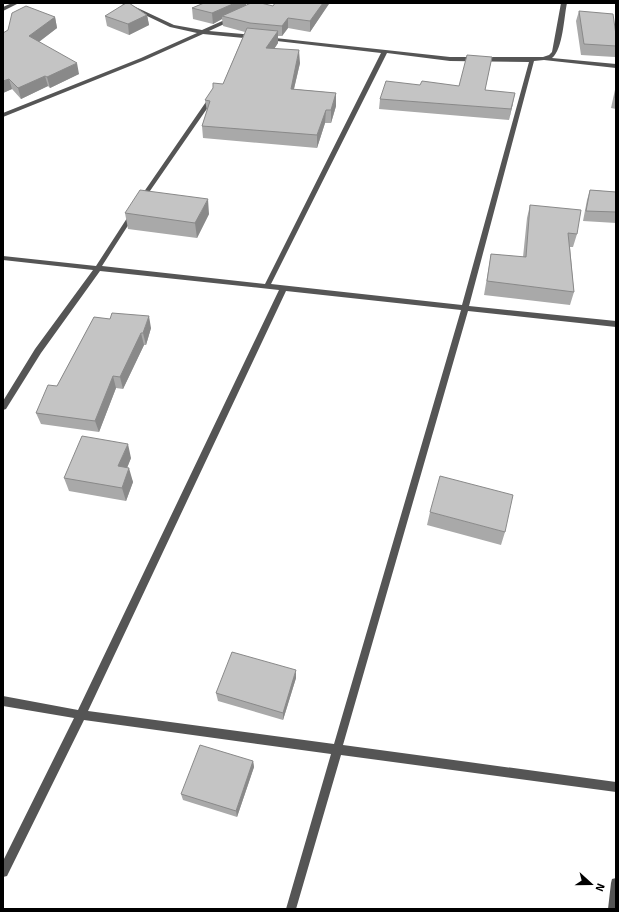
<svg xmlns="http://www.w3.org/2000/svg" width="619" height="912" viewBox="0 0 619 912" font-family="Signika,sans-serif">
  <style>
    .lines { fill: none; stroke-linecap: round; stroke-linejoin: round }
    .street { fill: #555; fill-rule: evenodd }
    .wall { fill: #a9a9a9 }
    .shaded-wall { fill: #898989 }
    .building { fill: #c4c4c4; stroke: #898989 }
  </style>
  <rect width="100%" height="100%" fill="#fff"/>
  <g class="lines">
    <path class="street" d="M12,3H19L3,11V7Z
      M120,3H127L174,25L202,30L229,18H233V20L209,31L254,35L257,37L254,39L203,34L145,60L3,117V113L141,58L197,33L170,27Z
      M561,3H567C564,16 563,50 552,58L616,64V68L544,60L534,61L469,306L616,321V327L468,311L343,745L616,782V792L341,755L296,909H286L331,754L84,720L7,876L3,877V861L74,718L3,706V696L78,710L279,290L100,271L41,353L6,409L3,410V401L35,349L93,270L3,260V256L96,266L131,212L133,211L136,213L102,266L265,284L381,53L268,40L265,38L266,37L450,57H543L549,55L552,52ZM387,53L450,61L529,62L462,305L271,284ZM286,291L461,310L334,744L88,711Z
      M210,98L213,100L143,201H139V199L208,99Z
      M616,878V909H608L611,883L612,879Z"/>
  </g>
  <path class="wall" d="M204,3H246V5L273,6L275,3H329L310,32L288,28L282,36H278V43L274,49L300,63L294,89L336,93V106L331,123H325L317,148L203,138L202,126L207,111L205,100L223,84L245,32L223,26L222,19L213,24L193,19L192,8Z
    M579,11L616,35V53L615,57L581,55L576,21Z
    M147,15L149,25L129,35L107,26L105,16Z
    M55,17L57,28L39,42L79,74L50,88L48,86L21,99L12,89L3,93V33Z
    M492,57L485,90L513,103L509,120L379,109L380,99L420,85L459,86Z
    M616,85V109L611,108Z
    M590,190L616,192V223L583,221L587,200Z
    M530,205L577,234L573,247H570L574,292L570,305L484,295L491,254L523,257L527,218Z
    M125,213L209,214L197,238L128,229Z
    M94,317L151,328L146,345H144L123,389L116,388L99,432L41,424L36,413L57,386Z
    M131,458L127,468L133,482L126,501L69,491L64,478Z
    M430,512L505,532L501,545L427,525Z
    M296,678L283,720L218,701L216,693Z
    M253,761L254,767L237,817L183,800L181,794Z"/>
  <path class="shaded-wall" d="M235,3H246V9L222,16V19L213,24L212,13Z
    M323,3H329V4L310,32V21Z
    M147,15L149,25L129,35L128,24Z
    M55,17L57,28L32,47L29,36Z
    M288,18V28L282,36V26Z
    M278,31V43L266,61V48Z
    M299,50L300,63L291,101V89Z
    M77,63L79,74L50,88L47,77Z
    M45,76L48,86L21,99L18,88Z
    M9,79L12,89L3,93V81Z
    M336,93V106L331,123V110Z
    M515,93L513,103L509,120L511,109Z
    M326,110L325,123L317,148V135Z
    M208,199L209,214L197,238L195,223Z
    M149,316L151,328L146,345L143,333Z
    M141,333L144,345L123,389L120,377Z
    M113,376L116,388L99,432L95,421Z
    M128,444L131,458L122,480L118,466Z
    M129,468L133,482L126,501L122,488Z
    M296,670V678L283,720V713Z
    M253,761L254,767L237,817L236,811Z"/>
  <path class="building" d="M126,3H129L147,15L128,24L105,16Z
    M204,3H235L212,13L192,8Z
    M251,3H261L273,6L275,3H323L310,21L288,18L282,26L250,23L222,16Z
    M26,6L55,17L29,36L77,63L47,77L45,76L18,88L9,79L3,81V33L8,30L12,13Z
    M579,11L613,14L616,35V46L584,44Z
    M247,28L278,31L266,48L299,50L291,89L336,93L331,110H326L317,135L202,126L210,101L205,100L213,88V83L223,84Z
    M467,55L492,57L485,90L515,93L511,109L380,99L386,81L420,85L422,81L459,86Z
    M616,90V98H615Z
    M140,190L208,199L195,223L125,213Z
    M590,190L616,192V212L586,211Z
    M530,205L581,210L577,234L568,233L574,292L487,281L491,254L526,257Z
    M112,313L149,316L143,333H141L120,377L113,376L95,421L36,413L48,385L57,386L94,317L110,319Z
    M82,436L128,444L118,466L129,468L122,488L64,478Z
    M440,476L513,495L505,532L430,512Z
    M232,652L296,670L283,713L216,693Z
    M200,745L253,761L236,811L181,794Z"/>
  <rect width="619" height="912" fill="none" stroke="#000000" stroke-width="8"/>
  <g transform="translate(591 884) rotate(111)" stroke="#ffffff" stroke-width="3" paint-order="stroke">
  <path d="M0-3L7 15L0 10L-7 15Z" fill="#000000"/>
  <text y="-6" font-size="11" font-weight="bold" text-anchor="middle" fill="#000000">N</text>
  </g>
</svg>
